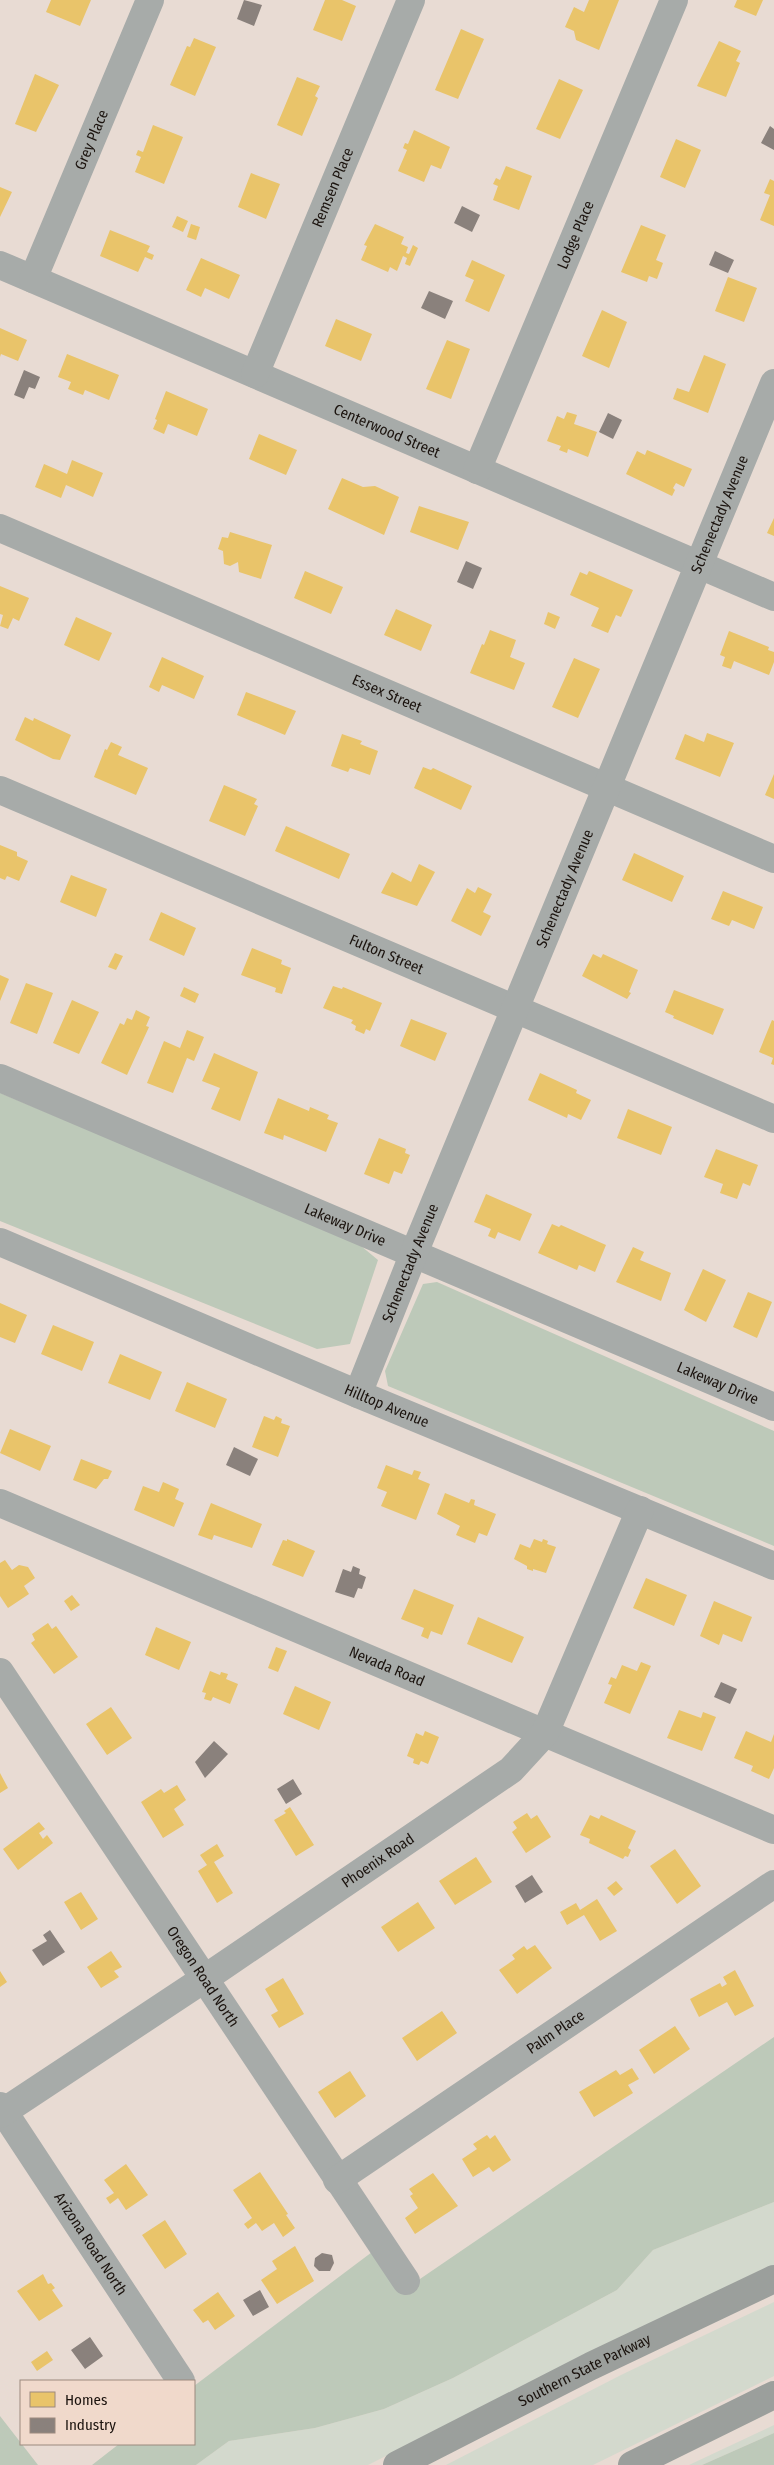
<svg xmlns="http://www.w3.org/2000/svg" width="774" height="2465" viewBox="0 0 774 2465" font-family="'Fira Sans Condensed',sans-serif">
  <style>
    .green { fill: #d3d9cd }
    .forest { fill: #bdc9b9 }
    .homes { fill: #e9c46a }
    .industry { fill: #8a817c }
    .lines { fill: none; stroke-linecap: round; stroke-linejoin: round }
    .minor { stroke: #a7aba9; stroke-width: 28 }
    .highway { stroke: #9b9f9c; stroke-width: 28 }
    .labels { text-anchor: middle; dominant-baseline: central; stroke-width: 5; stroke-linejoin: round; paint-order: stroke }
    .street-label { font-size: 15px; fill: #1b130e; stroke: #f0d9cb }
  </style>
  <rect width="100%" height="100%" fill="#e8dbd3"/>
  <path class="green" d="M774,2202V2266L627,2335L368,2465H196L229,2441L315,2428L384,2409L453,2378L617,2290L653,2250Z
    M774,2302V2376L593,2465H446L621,2375Z
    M774,2425V2433L702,2465H689Z"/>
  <path class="forest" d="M0,1093L355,1241L378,1260L350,1344L317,1349L0,1221Z
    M437,1282L774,1431V1546L388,1386L385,1371L423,1284Z
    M774,2037V2202L653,2250L617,2290L453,2378L384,2409L315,2428L229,2441L196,2465H92L119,2444H194V2386L392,2237L417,2281Z
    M0,2416L38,2465H0Z
    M774,2433V2465H702Z"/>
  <path class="homes" d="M51,0H91L80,26L46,12Z
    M325,0H342L356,6L342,41L313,30Z
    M589,0H619L599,50L576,40L574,31L565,27L574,7L584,12Z
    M737,0H763L756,16L734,7Z
    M461,29L484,39L458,99L435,90Z
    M194,38L216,47L195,96L170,85L187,46L190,47Z
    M719,41L741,51L736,61L740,63L726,97L697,86Z
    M35,74L59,85L36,132L15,124Z
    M297,77L320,86L315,96L318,98L302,136L277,125Z
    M559,79L583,90L560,139L536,129Z
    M153,125L183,137L164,184L135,172L141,157L136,155L138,150L143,152Z
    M414,130L450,147L441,169L431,165L424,182L398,171L407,150L403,148L405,143L408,144Z
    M676,139L701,150L685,188L660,177Z
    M506,166L532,176L519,210L493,200L498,186L493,184L496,178L500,180Z
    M251,173L280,184L266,219L238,207Z
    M770,179L774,181V226L760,220L770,195L764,193Z
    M0,187L12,192L0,217Z
    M177,216L188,221L183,232L172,227Z
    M191,224L200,227L196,240L187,237Z
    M375,224L404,237L401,244L408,247L406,253L409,254L413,245L418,248L410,266L405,264L407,258L403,256L397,271L390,267L388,272L361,260L367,246L364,245Z
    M641,225L666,235L656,260L663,263L657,279L649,276L647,282L621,272Z
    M110,230L150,246L147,252L154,255L152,260L145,257L138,272L100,256Z
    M201,258L240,275L229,299L205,288L201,297L186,290Z
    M472,260L505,275L489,312L465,301L474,280L465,276Z
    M728,277L757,288L744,322L715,311Z
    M602,310L627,322L609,368L582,356Z
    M336,319L372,334L361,361L325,346Z
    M0,328L27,340L18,361L1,354L0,357Z
    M447,340L470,349L451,399L426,389Z
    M67,354L119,375L109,400L85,390L83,395L68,389L71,382L58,377Z
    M704,355L726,364L708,413L673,399L677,388L689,392Z
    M166,391L208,409L197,436L168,424L164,434L153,429L157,420L155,419Z
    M567,412L577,415L574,424L597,432L588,457L568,449L567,453L559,450L561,446L547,441L557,416L564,419Z
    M259,434L297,450L286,475L249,459Z
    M647,450L692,469L684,487L676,483L673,488L675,490L672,496L626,474L637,451L645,455Z
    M72,460L103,473L93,497L66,485L61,498L35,487L44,464L67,474Z
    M342,478L363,487L375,486L399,497L384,535L328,509Z
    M419,506L469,522L458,550L410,532Z
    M774,518V536L767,533Z
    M230,532L272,545L261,579L239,572L238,562L230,566L224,564L223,551L218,549L222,537L228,538Z
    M305,571L343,587L331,614L294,598Z
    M589,571L633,590L621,617L616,615L608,633L591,626L599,608L570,595L580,572L587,575Z
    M0,586L29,598L19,621L13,618L8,629L0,626L3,615L0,614Z
    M396,609L432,625L421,651L384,635Z
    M548,612L560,617L555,629L544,624Z
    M76,617L112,633L99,661L64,645Z
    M490,630L516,640L510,657L525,663L514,690L470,673L482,644L484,645Z
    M729,631L769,647L768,650L774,652V662L769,675L734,661L731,669L722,666L725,657L720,655Z
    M162,657L204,676L194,699L162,685L159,692L149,687Z
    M574,658L600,669L578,718L552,707Z
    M246,692L296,711L285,735L237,715Z
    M25,717L33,721L34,718L71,735L60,760L53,759L15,740Z
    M707,733L734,743L720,777L675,759L685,734L704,742Z
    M342,734L362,741L360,744L378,751L370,775L350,768L348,772L331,766Z
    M111,742L122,747L118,755L148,768L136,795L94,777L105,749L107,750Z
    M423,767L431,770L433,768L472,786L461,810L414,788Z
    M774,774V799L765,795Z
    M224,785L257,799L254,804L258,806L245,836L209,821Z
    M286,826L350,854L339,879L275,851Z
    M0,845L17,852V856L28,861L19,881L7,876L5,880L0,878Z
    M634,853L684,876L672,902L622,880Z
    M419,864L435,872L417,906L381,893L392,872L411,882Z
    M71,875L107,889L96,917L60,902Z
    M478,887L492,894L483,912L491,916L481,936L451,921L467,888L475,893Z
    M723,891L763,907L754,929L732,920L729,926L711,919Z
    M161,912L196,928L184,956L149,940Z
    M252,948L282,960L281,964L291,968L282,994L275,992L276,988L241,975Z
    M115,953L123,956L116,970L108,967Z
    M593,954L601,958L603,954L638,970L629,992L631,993L627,999L582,976Z
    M0,975L9,979L0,1001Z
    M26,983L53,993L37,1034L10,1023Z
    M333,986L342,989L343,987L382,1003L370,1031L366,1029L364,1034L355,1030L356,1026L351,1023L353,1020L323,1008Z
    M184,987L199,994L195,1003L180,996Z
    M674,990L724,1009L713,1035L673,1018L674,1016L665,1012Z
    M72,1000L99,1012L79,1054L53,1043Z
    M136,1010L150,1017L146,1026L149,1027L127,1075L101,1063L120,1023L124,1025L127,1018L132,1020Z
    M411,1019L447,1033L435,1061L400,1046Z
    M772,1020L774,1021V1065L771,1064L773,1058L759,1052Z
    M187,1030L204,1037L194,1061L187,1058L173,1093L147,1083L164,1041L180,1048Z
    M214,1053L258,1072L240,1121L211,1109L220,1088L202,1081Z
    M540,1073L577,1090L576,1093L591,1100L581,1120L568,1114L567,1118L528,1100Z
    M278,1098L309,1111L310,1107L329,1115L327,1119L338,1123L326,1152L284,1135L283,1140L264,1133Z
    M628,1109L672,1127L661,1155L617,1138Z
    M379,1138L406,1149L405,1153L410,1155L402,1174L394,1171L389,1184L364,1174Z
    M716,1149L758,1165L750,1186L743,1183L737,1199L720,1193L723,1184L704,1177Z
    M486,1194L532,1214L520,1241L498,1232L495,1239L488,1236L491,1229L474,1222Z
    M552,1224L559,1227L561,1225L606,1245L595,1272L579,1265L577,1270L538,1253Z
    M633,1247L644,1252L640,1260L671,1273L661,1301L616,1282Z
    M703,1269L726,1280L706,1322L684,1310Z
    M748,1292L772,1302L757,1338L733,1327Z
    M0,1303L27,1315L15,1343L0,1337Z
    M53,1325L94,1342L82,1371L41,1354Z
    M120,1354L162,1372L150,1400L108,1383Z
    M187,1382L227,1399L215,1428L175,1411Z
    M264,1416L274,1420L276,1416L282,1419L281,1423L290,1426L278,1457L252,1447Z
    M10,1429L51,1446L40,1471L0,1453Z
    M81,1459L112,1471L108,1479H104L96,1489L73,1480Z
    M386,1465L412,1475L414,1470L421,1472L418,1479L430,1484L416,1520L381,1506L387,1492L377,1488Z
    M163,1482L179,1489L175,1499L184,1503L174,1527L134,1510L143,1486L159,1492Z
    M445,1493L469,1503L471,1499L475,1500L474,1505L496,1514L487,1536L479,1533L475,1543L456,1535L460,1526L437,1514Z
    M211,1503L262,1524L252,1548L214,1535L212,1540L198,1535Z
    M287,1539L315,1551L303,1577L272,1565L283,1540L287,1541Z
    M534,1539L542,1542L543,1539L548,1541L547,1544L556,1547L546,1573L533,1569V1571L527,1569V1566L514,1559L520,1544L530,1548Z
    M5,1560L12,1570L19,1565L28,1567L35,1578L24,1586L29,1594L8,1608L0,1596V1563Z
    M646,1578L687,1595L674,1626L633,1608Z
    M414,1589L454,1605L442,1635L431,1631L428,1639L421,1636L424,1628L401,1619Z
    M72,1595L80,1605L71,1611L64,1601Z
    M714,1601L752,1617L742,1642L723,1634L719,1645L700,1636Z
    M478,1617L524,1637L512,1663L467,1644Z
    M48,1623L52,1629L56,1626L78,1657L54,1674L31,1643L35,1640L32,1634Z
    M156,1627L191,1642L179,1670L145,1655Z
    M276,1647L287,1651L278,1672L268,1668Z
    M641,1662L651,1666L630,1714L604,1703L612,1685L608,1684L611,1677L616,1679L622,1665L637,1671Z
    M210,1671L220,1675L221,1672L228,1674L226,1679L238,1684L230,1704L213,1697L211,1701L204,1699L206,1693L202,1692Z
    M295,1686L331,1702L319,1730L283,1714Z
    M111,1707L132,1738L107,1755L86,1724Z
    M679,1710L701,1718L703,1712L716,1717L702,1751L667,1738Z
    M425,1731L439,1737L428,1764L421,1761L419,1765L413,1763L414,1759L407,1756L416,1733L423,1736Z
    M746,1731L771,1742L774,1734V1768L769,1779L751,1771L753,1766L734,1758Z
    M0,1773L8,1788L0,1793Z
    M177,1785L186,1800L174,1809L184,1825L163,1838L141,1802L161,1789L164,1793Z
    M290,1807L314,1845L296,1856L274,1820L286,1813L284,1811Z
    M527,1813L531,1819L537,1815L551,1837L526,1853L512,1832L517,1828L513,1822Z
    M590,1815L599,1819L601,1815L636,1831L628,1848L631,1850L628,1857L625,1856L623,1859L589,1843L590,1839L580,1835Z
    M39,1822L45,1829L39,1833L43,1839L47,1835L53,1843L18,1870L3,1849Z
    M217,1844L224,1856L214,1862L233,1893L217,1903L198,1871L207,1865L200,1855Z
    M675,1849L701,1886L677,1904L650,1866Z
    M476,1857L492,1882L455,1905L439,1881Z
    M616,1881L623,1889L614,1896L607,1888Z
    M81,1892L98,1919L81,1930L64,1902Z
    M597,1899L617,1931L600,1941L584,1915L567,1925L560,1912L576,1903L580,1910Z
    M418,1902L435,1928L398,1952L381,1927Z
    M535,1945L552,1968L517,1994L499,1970L515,1959L512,1955L524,1946L527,1950Z
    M111,1951L122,1967L114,1971L119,1977L101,1988L87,1967Z
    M735,1970L754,2006L735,2016L727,2002L699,2017L690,1999L720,1983L722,1987L727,1984L723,1977Z
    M0,1971L7,1982L0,1987Z
    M283,1978L304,2014L279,2028L271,2015L278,2011L265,1989Z
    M442,2011L457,2033L417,2061L402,2038Z
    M675,2026L690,2049L654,2074L639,2050Z
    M632,2068L639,2079L628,2085L633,2093L594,2117L579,2092L616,2070L620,2075Z
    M350,2071L366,2096L335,2118L318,2092Z
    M487,2135L490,2139L495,2135L511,2160L493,2172L489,2167L473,2177L462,2159L477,2149L473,2144Z
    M126,2164L148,2195L126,2210L118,2198L110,2204L106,2198L114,2193L104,2180Z
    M260,2172L288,2214L286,2215L295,2228L283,2237L274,2223L262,2231L256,2223L248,2229L244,2224L252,2218L233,2190Z
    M433,2173L458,2206L415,2234L405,2218L418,2208L410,2196L413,2194L409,2189Z
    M165,2220L187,2254L165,2269L142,2235Z
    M295,2246L314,2281L277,2304L261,2280L277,2269L272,2261Z
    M43,2274L48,2284L51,2283L55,2288L52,2290L63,2306L39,2321L17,2291Z
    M218,2292L235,2316L215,2330L208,2320L203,2323L193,2310Z
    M47,2351L53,2360L37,2371L31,2362Z"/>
  <path class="industry" d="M244,0L262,5L254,26L237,19Z
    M770,126L774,129V150L761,143Z
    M462,206L480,215L472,232L454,223Z
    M715,251L734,260L728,273L709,265Z
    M429,291L453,301L445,319L421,308Z
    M24,370L40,377L35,389L29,387L24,399L14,395Z
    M608,413L622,420L613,439L599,432Z
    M466,561L482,568L473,589L457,582Z
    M234,1447L258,1459L250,1476L226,1465Z
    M353,1566L360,1569L359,1574L366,1577L362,1589L358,1588L354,1598L335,1592L343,1569L351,1572Z
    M721,1682L737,1689L730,1704L714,1697Z
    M214,1741L228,1754L205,1778L195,1762Z
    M293,1779L302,1794L286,1804L277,1789Z
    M532,1875L543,1892L525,1903L515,1886Z
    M50,1930L65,1952L43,1966L32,1950L47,1941L43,1935Z
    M322,2253L332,2255L334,2263L330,2271H319L314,2266L315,2258Z
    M260,2290L269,2307L253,2316L243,2300Z
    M90,2337L103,2356L85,2369L71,2350Z"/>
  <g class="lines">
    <g class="minor">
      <path id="s1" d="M0,265L774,597"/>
      <path id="s2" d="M33,279L150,0"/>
      <path id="s3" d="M255,374L411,0"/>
      <path id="s4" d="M477,470L674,0"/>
      <path id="s5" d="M0,528L774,859"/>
      <path id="s6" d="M0,790L774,1119"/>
      <path id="s7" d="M0,1078L774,1407"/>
      <path id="s8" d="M0,1242L358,1394L774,1566"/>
      <path id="s9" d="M358,1394L414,1253L774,383"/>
      <path id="s10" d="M0,1503L774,1830"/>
      <path id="s11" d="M0,1672L406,2281"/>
      <path id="s12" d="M0,2106L181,2381"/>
      <path id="s13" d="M0,2114L204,1979L511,1770L545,1733L640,1510"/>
      <path id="s14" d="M337,2180L774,1884"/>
    </g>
    <g class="highway">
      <path id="s15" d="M397,2465L591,2366L774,2279"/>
      <path d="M632,2465L774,2395"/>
    </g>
  </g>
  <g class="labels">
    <g class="street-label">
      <text stroke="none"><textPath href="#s2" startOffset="151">Grey Place</textPath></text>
      <text stroke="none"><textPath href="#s3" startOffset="202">Remsen Place</textPath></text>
      <text stroke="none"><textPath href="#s4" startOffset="255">Lodge Place</textPath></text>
      <text stroke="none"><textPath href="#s1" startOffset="421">Centerwood Street</textPath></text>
      <text stroke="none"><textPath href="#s9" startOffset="951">Schenectady Avenue</textPath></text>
      <text stroke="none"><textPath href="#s5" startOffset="421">Essex Street</textPath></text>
      <text stroke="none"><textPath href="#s9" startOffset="546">Schenectady Avenue</textPath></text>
      <text stroke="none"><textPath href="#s6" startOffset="420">Fulton Street</textPath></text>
      <text stroke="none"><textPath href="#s7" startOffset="375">Lakeway Drive</textPath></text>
      <text stroke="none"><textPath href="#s9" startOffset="141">Schenectady Avenue</textPath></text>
      <text stroke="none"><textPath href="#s7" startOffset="780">Lakeway Drive</textPath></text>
      <text stroke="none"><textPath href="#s8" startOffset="420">Hilltop Avenue</textPath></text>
      <text stroke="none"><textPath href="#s10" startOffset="420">Nevada Road</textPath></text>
      <text stroke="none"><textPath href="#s13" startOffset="455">Phoenix Road</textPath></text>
      <text stroke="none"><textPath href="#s11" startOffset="366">Oregon Road North</textPath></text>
      <text stroke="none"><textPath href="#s14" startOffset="264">Palm Place</textPath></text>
      <text stroke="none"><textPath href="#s12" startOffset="165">Arizona Road North</textPath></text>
      <text stroke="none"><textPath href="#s15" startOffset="210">Southern State Parkway</textPath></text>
    </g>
  </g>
  <rect x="20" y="2380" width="175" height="65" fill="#f0d9cb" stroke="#9b8a7f"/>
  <rect x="30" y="2392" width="25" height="15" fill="#e9c46a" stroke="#9b8a7f"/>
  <text x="65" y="2405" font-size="15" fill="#1b130e">Homes</text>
  <rect x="30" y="2418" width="25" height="15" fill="#8a817c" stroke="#9b8a7f"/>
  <text x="65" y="2430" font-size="15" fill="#1b130e">Industry</text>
</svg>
